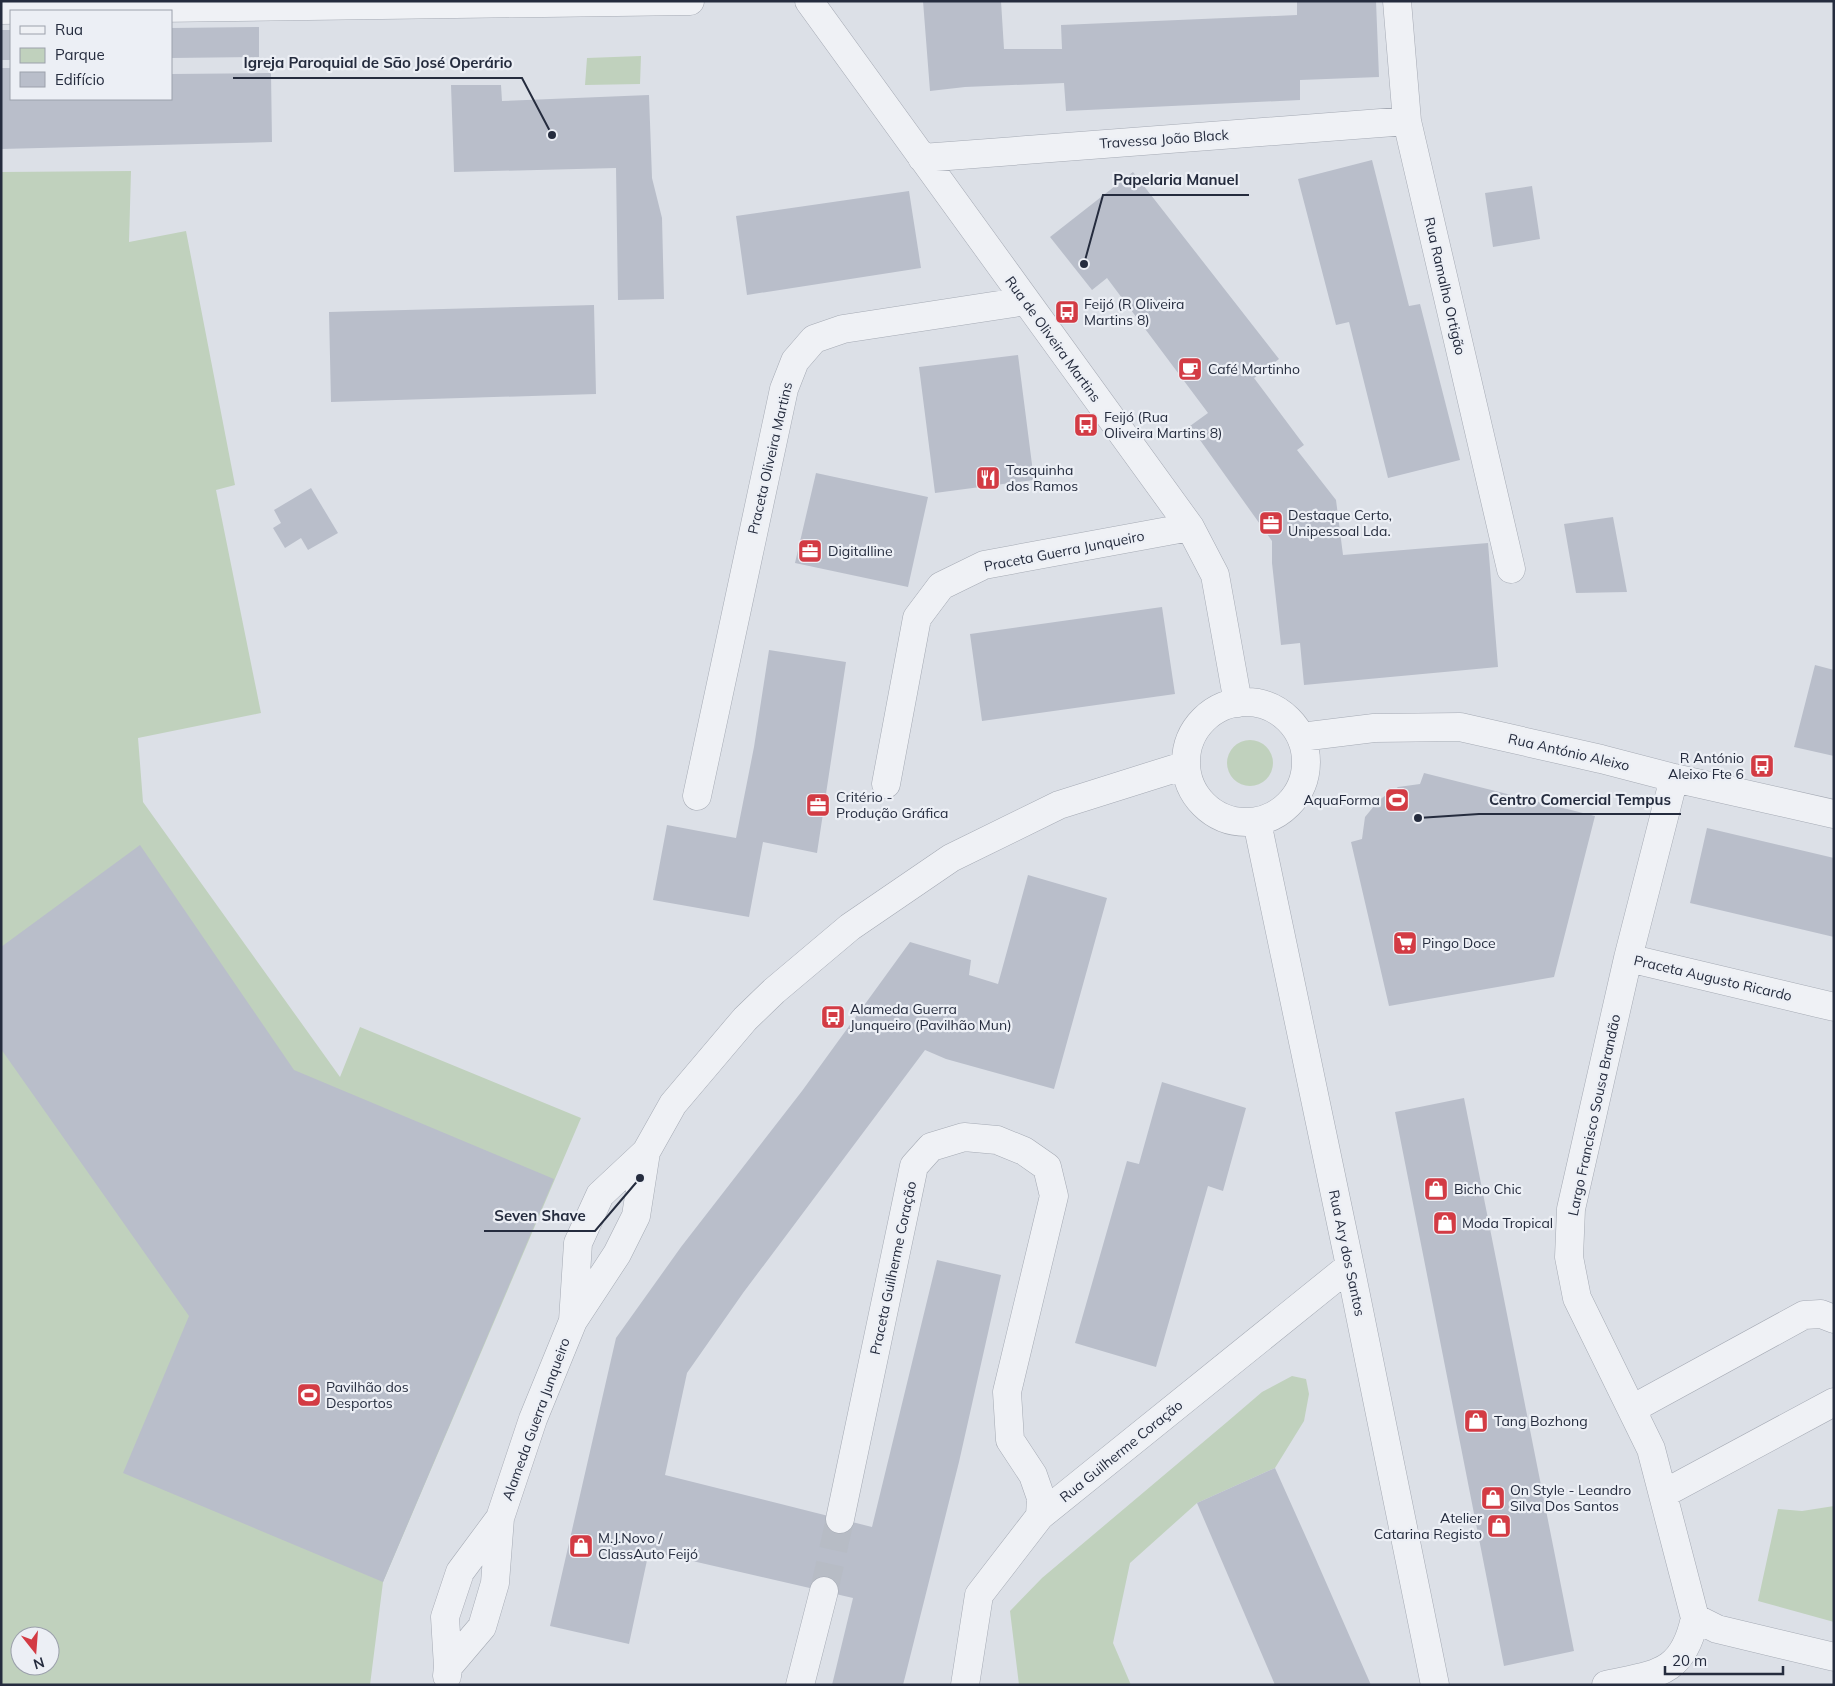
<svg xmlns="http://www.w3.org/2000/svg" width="1835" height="1686" viewBox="0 0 1835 1686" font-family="Mulish,sans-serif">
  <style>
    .green { fill: #c0d1bd; fill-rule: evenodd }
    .building { fill: #b9beca }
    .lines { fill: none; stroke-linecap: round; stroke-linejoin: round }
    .minor-tunnel { stroke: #b7bcc5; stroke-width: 28; stroke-dasharray: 28 14; stroke-linecap: butt }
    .minor-casing { stroke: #a5aab4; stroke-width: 29 }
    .minor { stroke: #eff1f5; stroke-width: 28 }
    .labels { text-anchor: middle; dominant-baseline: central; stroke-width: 4.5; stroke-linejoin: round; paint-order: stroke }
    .street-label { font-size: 14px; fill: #252c3e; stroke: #eceff5 }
    .poi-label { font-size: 14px; fill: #252c3e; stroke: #eceff5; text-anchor: start }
    .leader { fill: none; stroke: #252c3e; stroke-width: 2 }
    .callout-dot { fill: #252c3e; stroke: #eceff5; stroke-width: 2 }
    .callout-label { font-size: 15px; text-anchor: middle; font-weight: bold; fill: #252c3e; stroke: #eceff5; stroke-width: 4.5; stroke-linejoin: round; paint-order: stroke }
  </style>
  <rect width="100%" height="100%" fill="#dce0e7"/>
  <path class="green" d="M641,56L640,84L585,85L587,58Z
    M131,171L129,242L186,231L235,485L216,490L261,713L138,738L143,802L340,1077L360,1027L581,1118L383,1582L370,1685H1V172ZM20,1636H50V1666H20Z
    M1227 763a23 23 0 1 1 46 0a23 23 0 1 1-46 0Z
    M1292,1376L1306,1379L1309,1394L1304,1421L1275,1468L1197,1503L1130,1563L1113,1643L1131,1685H1019L1010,1611L1042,1578L1227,1422L1262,1392Z
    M1834,1506V1622L1758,1601L1778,1509L1802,1511Z"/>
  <path class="building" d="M923,1H1001L1004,49H1062L1061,25L1297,15V1H1376L1379,77L1300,80V100L1066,111L1064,83L965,87L930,91Z
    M259,27V57L171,58V28Z
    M1,30H11V60H1Z
    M1,68H11V99H171V74L271,73L272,142L1,149Z
    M451,85H501L502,101L649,95L652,178L662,218L664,299L618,300L616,168L454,172Z
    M1372,160L1409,306L1420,304L1460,460L1388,478L1349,322L1336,325L1298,179Z
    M1133,172L1279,359L1254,378L1304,445L1297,450L1336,500L1343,555L1488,543L1498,667L1304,685L1300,643L1281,645L1272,563V541L1190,426L1208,413L1107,278L1092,290L1050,237Z
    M1532,186L1540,239L1493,247L1485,193Z
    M909,191L921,268L747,295L736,216Z
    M594,305L596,394L331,402L329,312Z
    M1018,355L1034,480L935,493L919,367Z
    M816,473L928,497L908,587L795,563Z
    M311,488L338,533L308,550L301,538L285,548L273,528L281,523L274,510Z
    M1613,517L1627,592L1576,593L1564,524Z
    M1162,607L1175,694L982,721L970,634Z
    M769,650L846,662L817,853L763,842L749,917L653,900L667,825L736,838L754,747Z
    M1815,665L1834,670V756L1794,747Z
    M1424,773L1595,816L1554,977L1389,1006L1351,842L1362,839L1365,817L1379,800L1398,787L1420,784Z
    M1707,828L1834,858V937L1690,903Z
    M140,845L294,1070L554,1179L383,1582L123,1473L189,1316L1,1049V947Z
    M1028,875L1107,898L1054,1089L946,1059L925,1050L743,1293L687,1373L665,1475L872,1527L937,1260L1001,1275L959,1462L903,1685H832L853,1598L649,1551L629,1644L550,1626L616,1338L681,1247L802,1091L910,942L971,960L969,975L998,984Z
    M1162,1082L1246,1108L1223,1191L1208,1186L1156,1367L1075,1343L1127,1161L1139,1164Z
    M1464,1098L1574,1651L1504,1666L1395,1112Z
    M1275,1468L1314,1555L1371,1685H1275L1197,1503Z"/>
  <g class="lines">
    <path class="minor-tunnel" d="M824,1591L840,1519"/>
    <defs>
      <path id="minor" d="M809,1L1190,527L1215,575L1238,703
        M1397,1L1407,121L1511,569
        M1,10L690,1
        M922,158L1407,121
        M1186 762a60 60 0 1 1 120 0a60 60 0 1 1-120 0Z
        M1301,737L1374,728L1460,727L1601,759L1674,778L1834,814
        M886,784L917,618L941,586L984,565L1190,527
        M697,796L784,389L795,361L814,339L843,329L1026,301
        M1257,822L1350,1266L1435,1685
        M1628,958L1834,1007
        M573,1321L578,1243L600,1195L646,1152L673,1104L745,1019L774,991L850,927L951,858L1059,805L1186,765
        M1632,1409L1804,1315L1821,1314L1834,1319
        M1663,1494L1834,1402
        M840,1519L914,1166L931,1147L964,1137L997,1140L1024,1151L1047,1167L1054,1196L1007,1392L1010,1440L1033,1475L1041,1498L1040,1516
        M1695,1618L1717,1629L1834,1657
        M448,1667L482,1627L495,1583L500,1518L533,1419L573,1321L617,1254L636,1216L646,1152
        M447,1676L448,1667L445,1617L460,1572L500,1518
        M800,1685L824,1591
        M965,1685L979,1595L1040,1516L1350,1266
        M1606,1685C1656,1674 1683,1675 1695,1618L1651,1449L1577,1298L1569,1257L1571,1209L1628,958L1674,778"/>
    </defs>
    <use href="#minor" class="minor-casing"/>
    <use href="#minor" class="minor"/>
  </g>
  <defs>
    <symbol id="bus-square" viewBox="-11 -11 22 22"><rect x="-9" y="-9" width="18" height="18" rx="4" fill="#d33b44" stroke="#eceff5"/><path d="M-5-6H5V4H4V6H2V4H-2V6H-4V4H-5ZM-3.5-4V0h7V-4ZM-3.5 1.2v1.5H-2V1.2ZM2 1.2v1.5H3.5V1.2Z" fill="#fff"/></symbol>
    <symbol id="cafe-square" viewBox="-11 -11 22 22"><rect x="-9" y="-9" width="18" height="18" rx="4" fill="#d33b44" stroke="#eceff5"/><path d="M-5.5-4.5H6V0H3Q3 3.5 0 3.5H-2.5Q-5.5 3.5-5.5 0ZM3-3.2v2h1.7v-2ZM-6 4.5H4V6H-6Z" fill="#fff"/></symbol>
    <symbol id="restaurant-square" viewBox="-11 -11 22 22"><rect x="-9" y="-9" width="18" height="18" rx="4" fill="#d33b44" stroke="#eceff5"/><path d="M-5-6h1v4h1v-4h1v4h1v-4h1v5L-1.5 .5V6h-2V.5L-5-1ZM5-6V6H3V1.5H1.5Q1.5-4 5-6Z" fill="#fff"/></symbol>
    <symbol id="office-square" viewBox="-11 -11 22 22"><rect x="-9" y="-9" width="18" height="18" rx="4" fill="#d33b44" stroke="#eceff5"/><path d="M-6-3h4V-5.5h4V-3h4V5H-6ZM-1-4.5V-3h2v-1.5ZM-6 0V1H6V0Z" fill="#fff"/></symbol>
    <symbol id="stadium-square" viewBox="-11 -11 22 22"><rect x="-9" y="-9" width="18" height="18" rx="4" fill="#d33b44" stroke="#eceff5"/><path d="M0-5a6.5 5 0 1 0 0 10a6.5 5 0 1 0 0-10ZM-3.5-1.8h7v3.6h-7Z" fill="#fff"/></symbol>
    <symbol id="supermarket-square" viewBox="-11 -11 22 22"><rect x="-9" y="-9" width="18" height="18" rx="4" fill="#d33b44" stroke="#eceff5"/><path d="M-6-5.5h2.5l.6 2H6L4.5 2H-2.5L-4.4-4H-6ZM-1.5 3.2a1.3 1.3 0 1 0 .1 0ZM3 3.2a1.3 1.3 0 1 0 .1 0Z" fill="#fff"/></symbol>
    <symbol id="shop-square" viewBox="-11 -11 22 22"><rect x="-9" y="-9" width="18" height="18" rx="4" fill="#d33b44" stroke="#eceff5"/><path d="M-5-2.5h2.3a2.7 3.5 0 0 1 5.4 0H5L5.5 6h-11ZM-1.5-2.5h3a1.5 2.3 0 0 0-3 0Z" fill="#fff"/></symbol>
  </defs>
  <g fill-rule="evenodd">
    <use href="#bus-square" x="1053" y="298" width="28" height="28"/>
    <use href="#cafe-square" x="1176" y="355" width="28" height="28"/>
    <use href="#bus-square" x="1072" y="411" width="28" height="28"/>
    <use href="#restaurant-square" x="974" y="464" width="28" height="28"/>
    <use href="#office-square" x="1257" y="509" width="28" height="28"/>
    <use href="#office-square" x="796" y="537" width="28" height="28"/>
    <use href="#bus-square" x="1748" y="752" width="28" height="28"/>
    <use href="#stadium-square" x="1383" y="786" width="28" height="28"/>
    <use href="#office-square" x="804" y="791" width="28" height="28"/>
    <use href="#supermarket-square" x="1391" y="929" width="28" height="28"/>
    <use href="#bus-square" x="819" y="1003" width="28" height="28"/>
    <use href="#shop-square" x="1422" y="1175" width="28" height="28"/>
    <use href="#shop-square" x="1431" y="1209" width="28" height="28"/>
    <use href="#stadium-square" x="295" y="1381" width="28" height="28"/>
    <use href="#shop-square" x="1462" y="1407" width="28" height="28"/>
    <use href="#shop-square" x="1479" y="1484" width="28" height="28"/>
    <use href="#shop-square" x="1485" y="1512" width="28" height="28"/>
    <use href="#shop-square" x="567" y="1532" width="28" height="28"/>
  </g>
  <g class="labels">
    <g class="street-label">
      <text transform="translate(1164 139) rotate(-4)">Travessa João Black</text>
      <text transform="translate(1445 286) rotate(77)">Rua Ramalho Ortigão</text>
      <text transform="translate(1053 339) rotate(54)">Rua de Oliveira Martins</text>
      <text transform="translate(770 458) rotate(-77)">Praceta Oliveira Martins</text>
      <text transform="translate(1064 551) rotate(-11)">Praceta Guerra Junqueiro</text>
      <text transform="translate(1569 752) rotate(13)">Rua António Aleixo</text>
      <text transform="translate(1713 978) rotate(13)">Praceta Augusto Ricardo</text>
      <text transform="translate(1594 1115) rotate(-78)">Largo Francisco Sousa Brandão</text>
      <text transform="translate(1347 1253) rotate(78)">Rua Ary dos Santos</text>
      <text transform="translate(893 1268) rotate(-78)">Praceta Guilherme Coração</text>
      <text transform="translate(536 1419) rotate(-70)">Alameda Guerra Junqueiro</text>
      <text transform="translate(1121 1451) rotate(-39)">Rua Guilherme Coração</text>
    </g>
    <g class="poi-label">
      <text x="1084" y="304">Feijó (R Oliveira<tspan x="1084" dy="16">Martins 8)</tspan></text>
      <text x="1208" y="369">Café Martinho</text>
      <text x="1104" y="417">Feijó (Rua<tspan x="1104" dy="16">Oliveira Martins 8)</tspan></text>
      <text x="1006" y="470">Tasquinha<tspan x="1006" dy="16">dos Ramos</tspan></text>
      <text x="1288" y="515">Destaque Certo,<tspan x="1288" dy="16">Unipessoal Lda.</tspan></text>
      <text x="828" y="551">Digitalline</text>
      <text x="1744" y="758" text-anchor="end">R António<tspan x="1744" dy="16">Aleixo Fte 6</tspan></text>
      <text x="836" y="797">Critério -<tspan x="836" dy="16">Produção Gráfica</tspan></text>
      <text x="1380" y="800" text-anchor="end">AquaForma</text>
      <text x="1422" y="943">Pingo Doce</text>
      <text x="850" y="1009">Alameda Guerra<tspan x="850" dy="16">Junqueiro (Pavilhão Mun)</tspan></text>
      <text x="1454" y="1189">Bicho Chic</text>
      <text x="1462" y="1223">Moda Tropical</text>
      <text x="326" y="1387">Pavilhão dos<tspan x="326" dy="16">Desportos</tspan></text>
      <text x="1494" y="1421">Tang Bozhong</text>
      <text x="1510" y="1490">On Style - Leandro<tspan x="1510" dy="16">Silva Dos Santos</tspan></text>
      <text x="1482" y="1518" text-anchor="end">Atelier<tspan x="1482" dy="16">Catarina Registo</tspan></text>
      <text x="598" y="1538">M.J.Novo /<tspan x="598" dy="16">ClassAuto Feijó</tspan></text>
    </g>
  </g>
  <path class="leader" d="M552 135L522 78H233M1084 264L1103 195H1249M1418 818L1479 814H1681M640 1178L595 1231H484"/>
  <g class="callout-dot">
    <circle cx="552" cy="135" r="5"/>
    <circle cx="1084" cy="264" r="5"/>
    <circle cx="1418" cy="818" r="5"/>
    <circle cx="640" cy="1178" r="5"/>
  </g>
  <g class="callout-label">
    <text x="378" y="68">Igreja Paroquial de São José Operário</text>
    <text x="1176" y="185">Papelaria Manuel</text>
    <text x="1580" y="805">Centro Comercial Tempus</text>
    <text x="540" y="1221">Seven Shave</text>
  </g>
  <rect width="1835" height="1686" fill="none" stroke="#252c3e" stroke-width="5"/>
  <rect x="10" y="10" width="162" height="90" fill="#eceff5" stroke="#9ca1ac"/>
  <rect x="20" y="26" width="25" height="8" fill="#eff1f5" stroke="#9ca1ac"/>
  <text x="55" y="35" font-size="15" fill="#252c3e">Rua</text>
  <rect x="20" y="48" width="25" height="15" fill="#c0d1bd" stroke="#9ca1ac"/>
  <text x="55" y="60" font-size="15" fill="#252c3e">Parque</text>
  <rect x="20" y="72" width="25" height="15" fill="#b9beca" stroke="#9ca1ac"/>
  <text x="55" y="85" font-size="15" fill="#252c3e">Edifício</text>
  <g transform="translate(35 1651) rotate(163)"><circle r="24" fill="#eceff5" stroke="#9ca1ac"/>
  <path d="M0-4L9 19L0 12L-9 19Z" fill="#d33b44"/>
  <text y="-8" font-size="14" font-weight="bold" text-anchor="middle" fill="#252c3e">N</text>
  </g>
  <path d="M1665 1666v8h118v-8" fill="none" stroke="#252c3e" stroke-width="2.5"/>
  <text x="1672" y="1666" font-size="15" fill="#252c3e" stroke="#eceff5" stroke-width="4" paint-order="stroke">20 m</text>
</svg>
